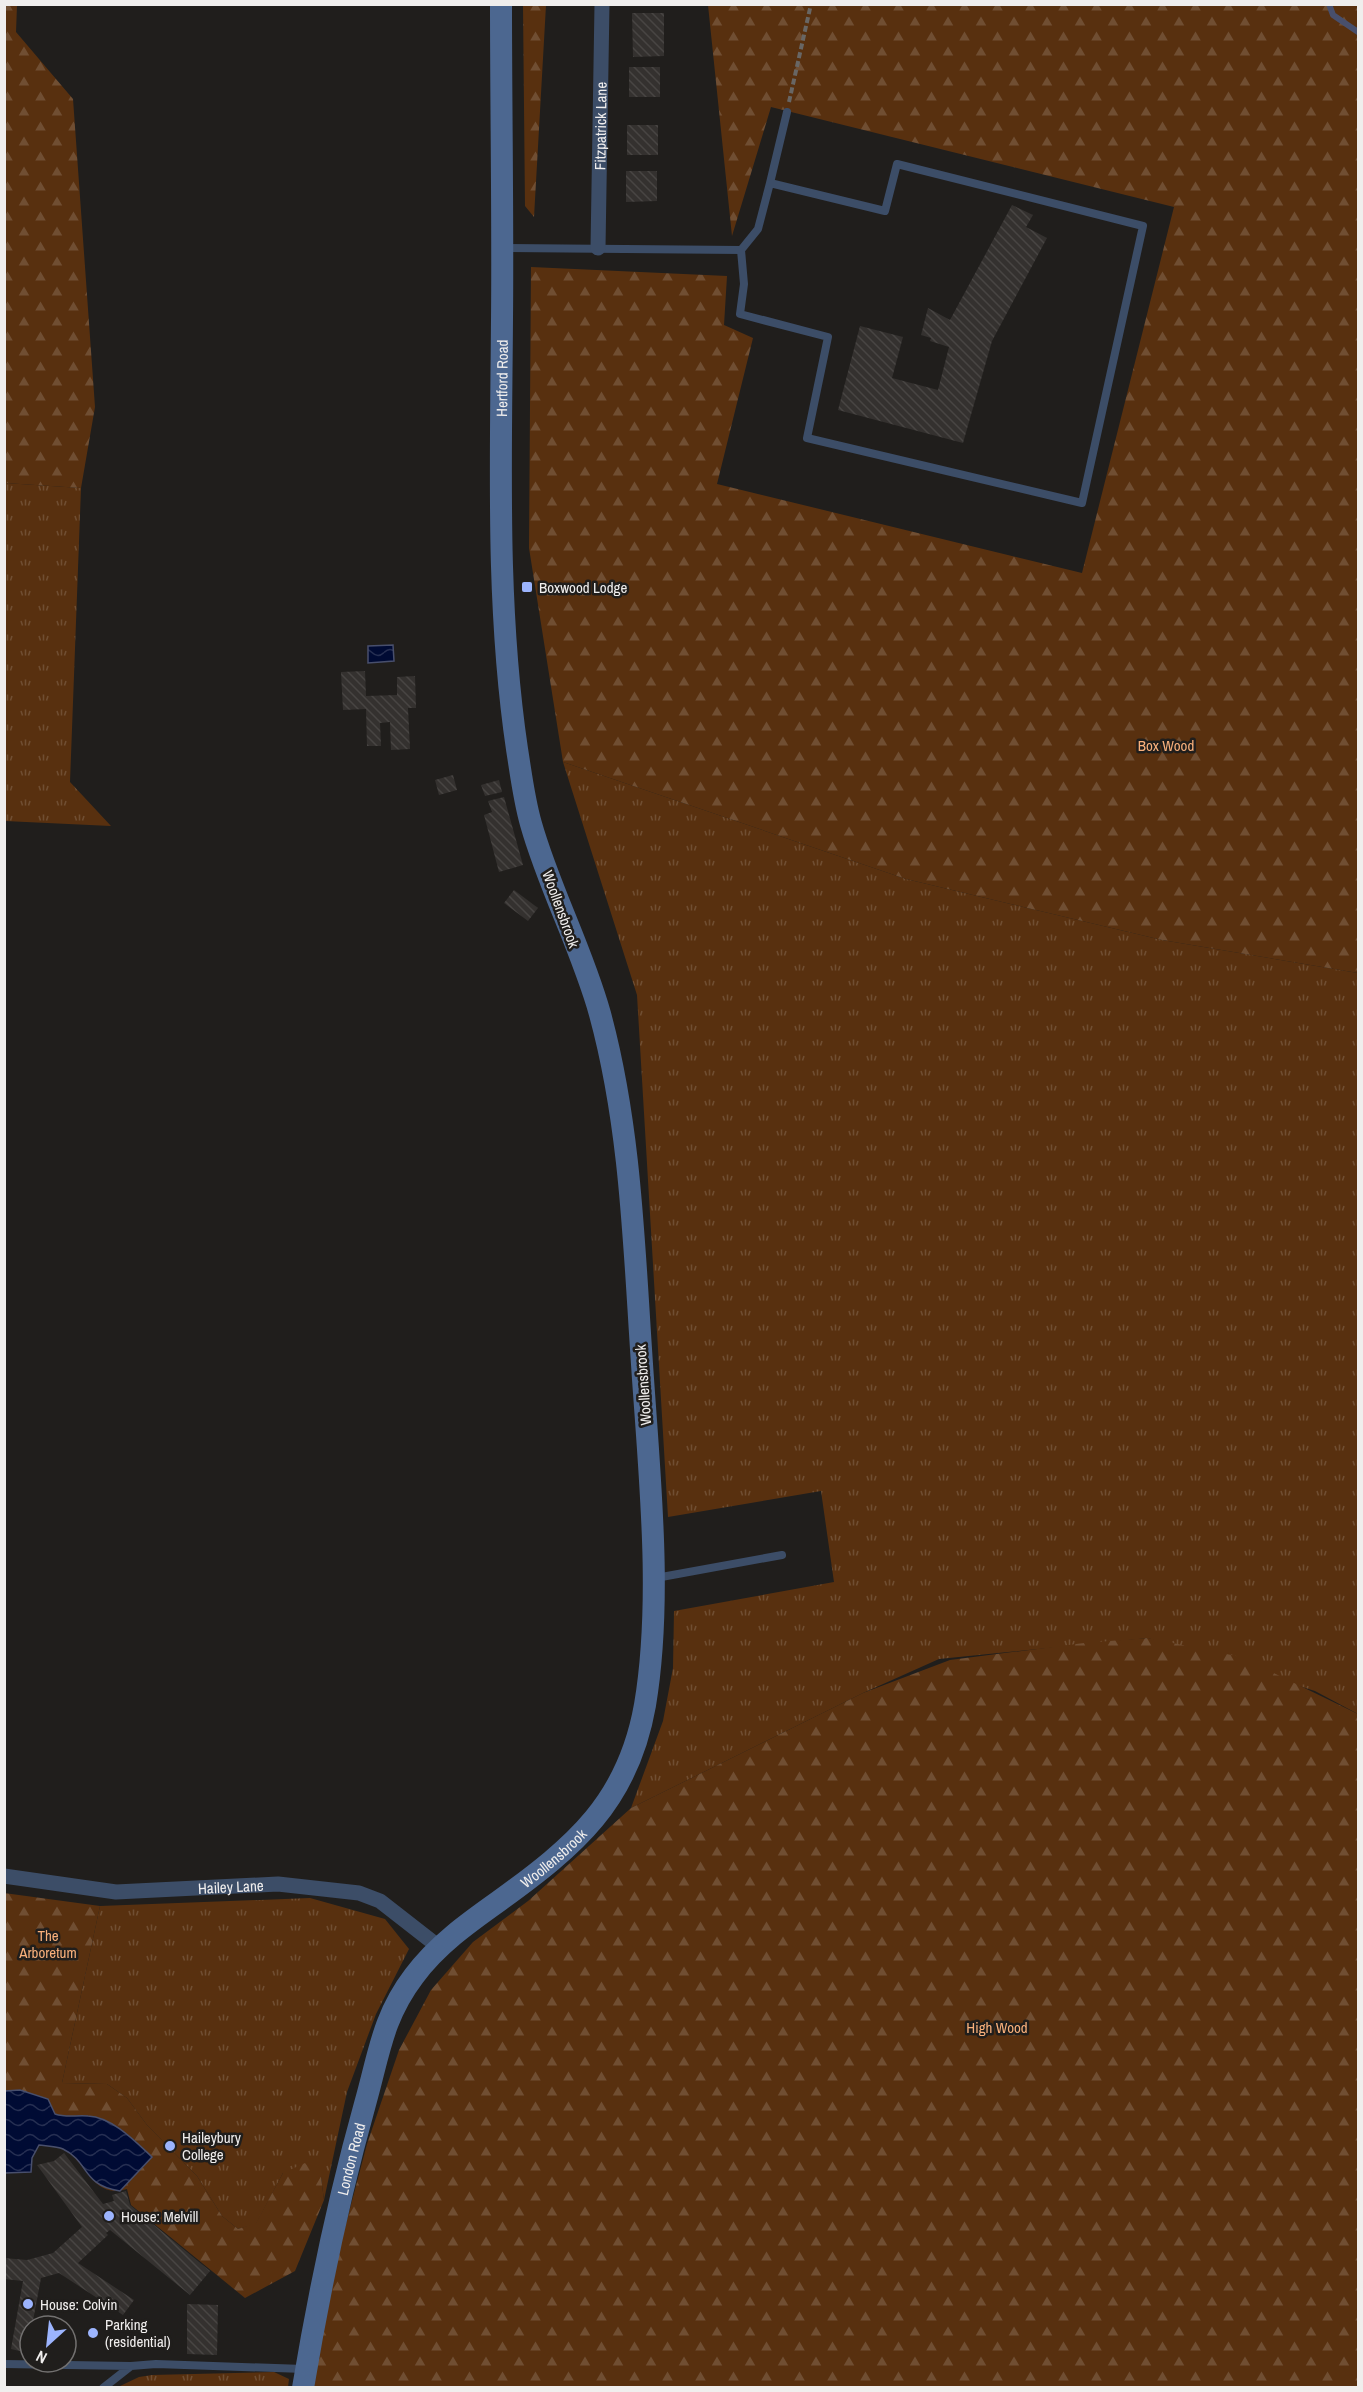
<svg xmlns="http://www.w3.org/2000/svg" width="1363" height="2392" viewBox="0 0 1363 2392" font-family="'Archivo Narrow',sans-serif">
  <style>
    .grass { fill: url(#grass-tufts) }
    .forest { fill: url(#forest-firs) }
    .water { fill: url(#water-waves); stroke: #484f6c; stroke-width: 1.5 }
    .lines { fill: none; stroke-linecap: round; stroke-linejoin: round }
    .stream { stroke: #484f6c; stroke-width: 6 }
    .building { fill: url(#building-back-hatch) }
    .path { stroke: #686664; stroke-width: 4; stroke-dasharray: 6 3; stroke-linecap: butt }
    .service { stroke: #3c4d67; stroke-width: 8 }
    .minor { stroke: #3c4d67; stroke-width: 15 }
    .secondary { stroke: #4c6790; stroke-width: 22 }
    .poi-dot { fill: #9cb4fd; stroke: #201e1c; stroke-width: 2 }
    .labels { text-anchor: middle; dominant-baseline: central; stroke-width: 5; stroke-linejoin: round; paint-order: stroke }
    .street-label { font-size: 15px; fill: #f0eeed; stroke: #201e1c }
    .poi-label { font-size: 15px; fill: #f0eeed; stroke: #201e1c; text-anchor: start }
    .park-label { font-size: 15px; fill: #f9b07b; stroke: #201e1c }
  </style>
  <defs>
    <pattern id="grass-tufts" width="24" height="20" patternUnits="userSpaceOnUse" patternTransform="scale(1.5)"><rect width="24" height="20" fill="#58300f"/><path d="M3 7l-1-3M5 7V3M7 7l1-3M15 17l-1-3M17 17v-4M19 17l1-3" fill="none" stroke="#704e32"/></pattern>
    <pattern id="forest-firs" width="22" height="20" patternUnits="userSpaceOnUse" patternTransform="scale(1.5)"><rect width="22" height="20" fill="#58300f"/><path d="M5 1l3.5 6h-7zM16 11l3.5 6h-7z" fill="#704e32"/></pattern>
    <pattern id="water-waves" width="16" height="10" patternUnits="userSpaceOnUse" patternTransform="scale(1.5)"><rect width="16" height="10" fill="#000b34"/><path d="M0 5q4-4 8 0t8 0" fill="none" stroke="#262f52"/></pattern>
    <pattern id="building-back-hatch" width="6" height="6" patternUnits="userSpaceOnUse" patternTransform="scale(1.5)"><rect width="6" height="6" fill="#34312f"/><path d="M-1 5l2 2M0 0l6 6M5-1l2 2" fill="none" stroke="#484543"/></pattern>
  </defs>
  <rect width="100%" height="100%" fill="#201e1c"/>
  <path class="grass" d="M5,483L81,488L70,782L111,826L5,821Z
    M563,762L906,879L1162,940L1358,973V1714L1315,1691L1148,1638L939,1659L863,1693L631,1808L663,1721L673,1668L674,1611L834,1582L821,1491L668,1517L637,995Z
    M310,1898L385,1919L409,1949L376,2014L347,2092L324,2200L321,2177L283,2173L256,2224L238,2229L222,2216L197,2176L147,2125L127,2098L107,2084L62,2083L100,1906Z
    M274,2372L289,2379L288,2387H118L139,2377L152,2375Z"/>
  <path class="forest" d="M4,5H17L16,32L73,99L95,407L81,488L5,483Z
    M523,5H546L534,217L525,206Z
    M708,5H1358V973L1162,940L906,879L563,762L529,548L531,267L727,276L724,325L753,338L717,484L1082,573L1174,207L771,107L732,236Z
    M1148,1638L1241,1657L1358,1714V2387L313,2388L334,2269L367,2144L399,2050L431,1990L473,1942L528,1901L631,1808L863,1693L950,1660L1084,1643Z
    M4,1893L100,1906L62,2083L107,2084L127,2098L147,2125L197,2176L222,2216L238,2229L256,2223L283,2173L305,2163L321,2177L324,2200L295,2271L245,2298L131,2205L127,2189C91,2200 88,2160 62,2149C56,2146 46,2147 39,2145L32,2158L31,2172L5,2173Z"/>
  <path class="water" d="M393,645L394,661L368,663V646Z
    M20,2090L48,2099L55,2114C67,2118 75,2115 88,2116C112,2117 135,2141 152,2157L120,2191C81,2185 90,2162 63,2149C57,2146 46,2146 39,2145L32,2158L31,2172L5,2173V2091Z"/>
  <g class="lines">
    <path class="stream" d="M1329,4L1333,15L1358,32"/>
  </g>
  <path class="building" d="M632,13H664V56L633,57Z
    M629,67H660V97H629Z
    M627,125H658V155H627Z
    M626,171H657V201L626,202Z
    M1012,205L1033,215L1026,227L1047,238L992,341L963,443L838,410L860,326L903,337L892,378L938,390L949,347L930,341L931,338L921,335L928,308L950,320Z
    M365,671L366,696L397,695V677L415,676L416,708H408L410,749L391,750L390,722L380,723L381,746H367L366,709L343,710L341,672Z
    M453,775L457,790L439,795L435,780Z
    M499,780L502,792L485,796L481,785Z
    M504,797L523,865L499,872L484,815L492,812L488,801Z
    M514,890L538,908L528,921L504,903Z
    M64,2153L103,2204L114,2201L112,2195L126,2191L130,2205L210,2271L190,2295L110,2230L106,2233L108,2235L78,2263L134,2300L123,2315L59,2273L41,2278L32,2326H30L28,2353L11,2349L23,2281L4,2279V2258L27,2260L53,2253L82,2227L37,2165L54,2161Z
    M187,2304L218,2305L217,2355L187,2354Z"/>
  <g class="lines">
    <path class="path" d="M789,102L811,4"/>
    <path class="service" d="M770,183L787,112
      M504,248L741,250L758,229L770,183L885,211L897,164L1143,226L1082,503L807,438L828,337L740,314L744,284L741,250
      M656,1578L782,1555
      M4,2364L131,2366
      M103,2388L131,2366L156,2364L304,2369"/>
    <g class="minor">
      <path id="s1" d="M598,248L602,4"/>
      <path id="s2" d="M4,1876L116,1892L278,1884L359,1893L380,1901L439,1947"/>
    </g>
    <path class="secondary" id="s3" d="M303,2388C319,2292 339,2197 365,2104C379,2055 382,2018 414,1976C437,1945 468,1923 499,1901C575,1846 628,1802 645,1705C663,1598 649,1472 642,1364C634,1247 631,1128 600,1014C582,949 549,888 531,824C524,800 521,774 517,749C496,607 501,463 502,320C503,215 501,110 501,4"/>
  </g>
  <g class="poi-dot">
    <rect x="521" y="581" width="12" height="12" rx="3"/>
    <circle cx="170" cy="2146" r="6"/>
    <circle cx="109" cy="2216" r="6"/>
    <circle cx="28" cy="2304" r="6"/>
    <circle cx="93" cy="2333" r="6"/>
  </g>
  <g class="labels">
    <g class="street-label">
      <text stroke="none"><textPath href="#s1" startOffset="122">Fitzpatrick Lane</textPath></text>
      <text stroke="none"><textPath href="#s3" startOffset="2140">Hertford Road</textPath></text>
      <text transform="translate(561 909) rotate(70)">Woollensbrook</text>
      <text transform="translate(643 1385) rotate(-94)">Woollensbrook</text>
      <text stroke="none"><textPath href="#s3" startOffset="612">Woollensbrook</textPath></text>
      <text stroke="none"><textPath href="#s2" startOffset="228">Hailey Lane</textPath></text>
      <text stroke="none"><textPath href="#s3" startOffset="234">London Road</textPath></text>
    </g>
    <g class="poi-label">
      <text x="539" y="587">Boxwood Lodge</text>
      <text x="182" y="2137">Haileybury<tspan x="182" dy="17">College</tspan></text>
      <text x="121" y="2216">House: Melvill</text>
      <text x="40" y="2304">House: Colvin</text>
      <text x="105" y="2324">Parking<tspan x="105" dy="17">(residential)</tspan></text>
    </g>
    <g class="park-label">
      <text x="1166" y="745">Box Wood</text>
      <text x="48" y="1935">The<tspan x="48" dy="17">Arboretum</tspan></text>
      <text x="997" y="2027">High Wood</text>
    </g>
  </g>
  <rect width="1363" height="2392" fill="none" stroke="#f0eeed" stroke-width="12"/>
  <g transform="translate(48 2344) rotate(207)"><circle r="28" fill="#201e1c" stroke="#737170" stroke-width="1.5"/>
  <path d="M0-4.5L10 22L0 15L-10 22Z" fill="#9cb4fd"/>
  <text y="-9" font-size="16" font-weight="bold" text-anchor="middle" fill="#f0eeed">N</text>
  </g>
</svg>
